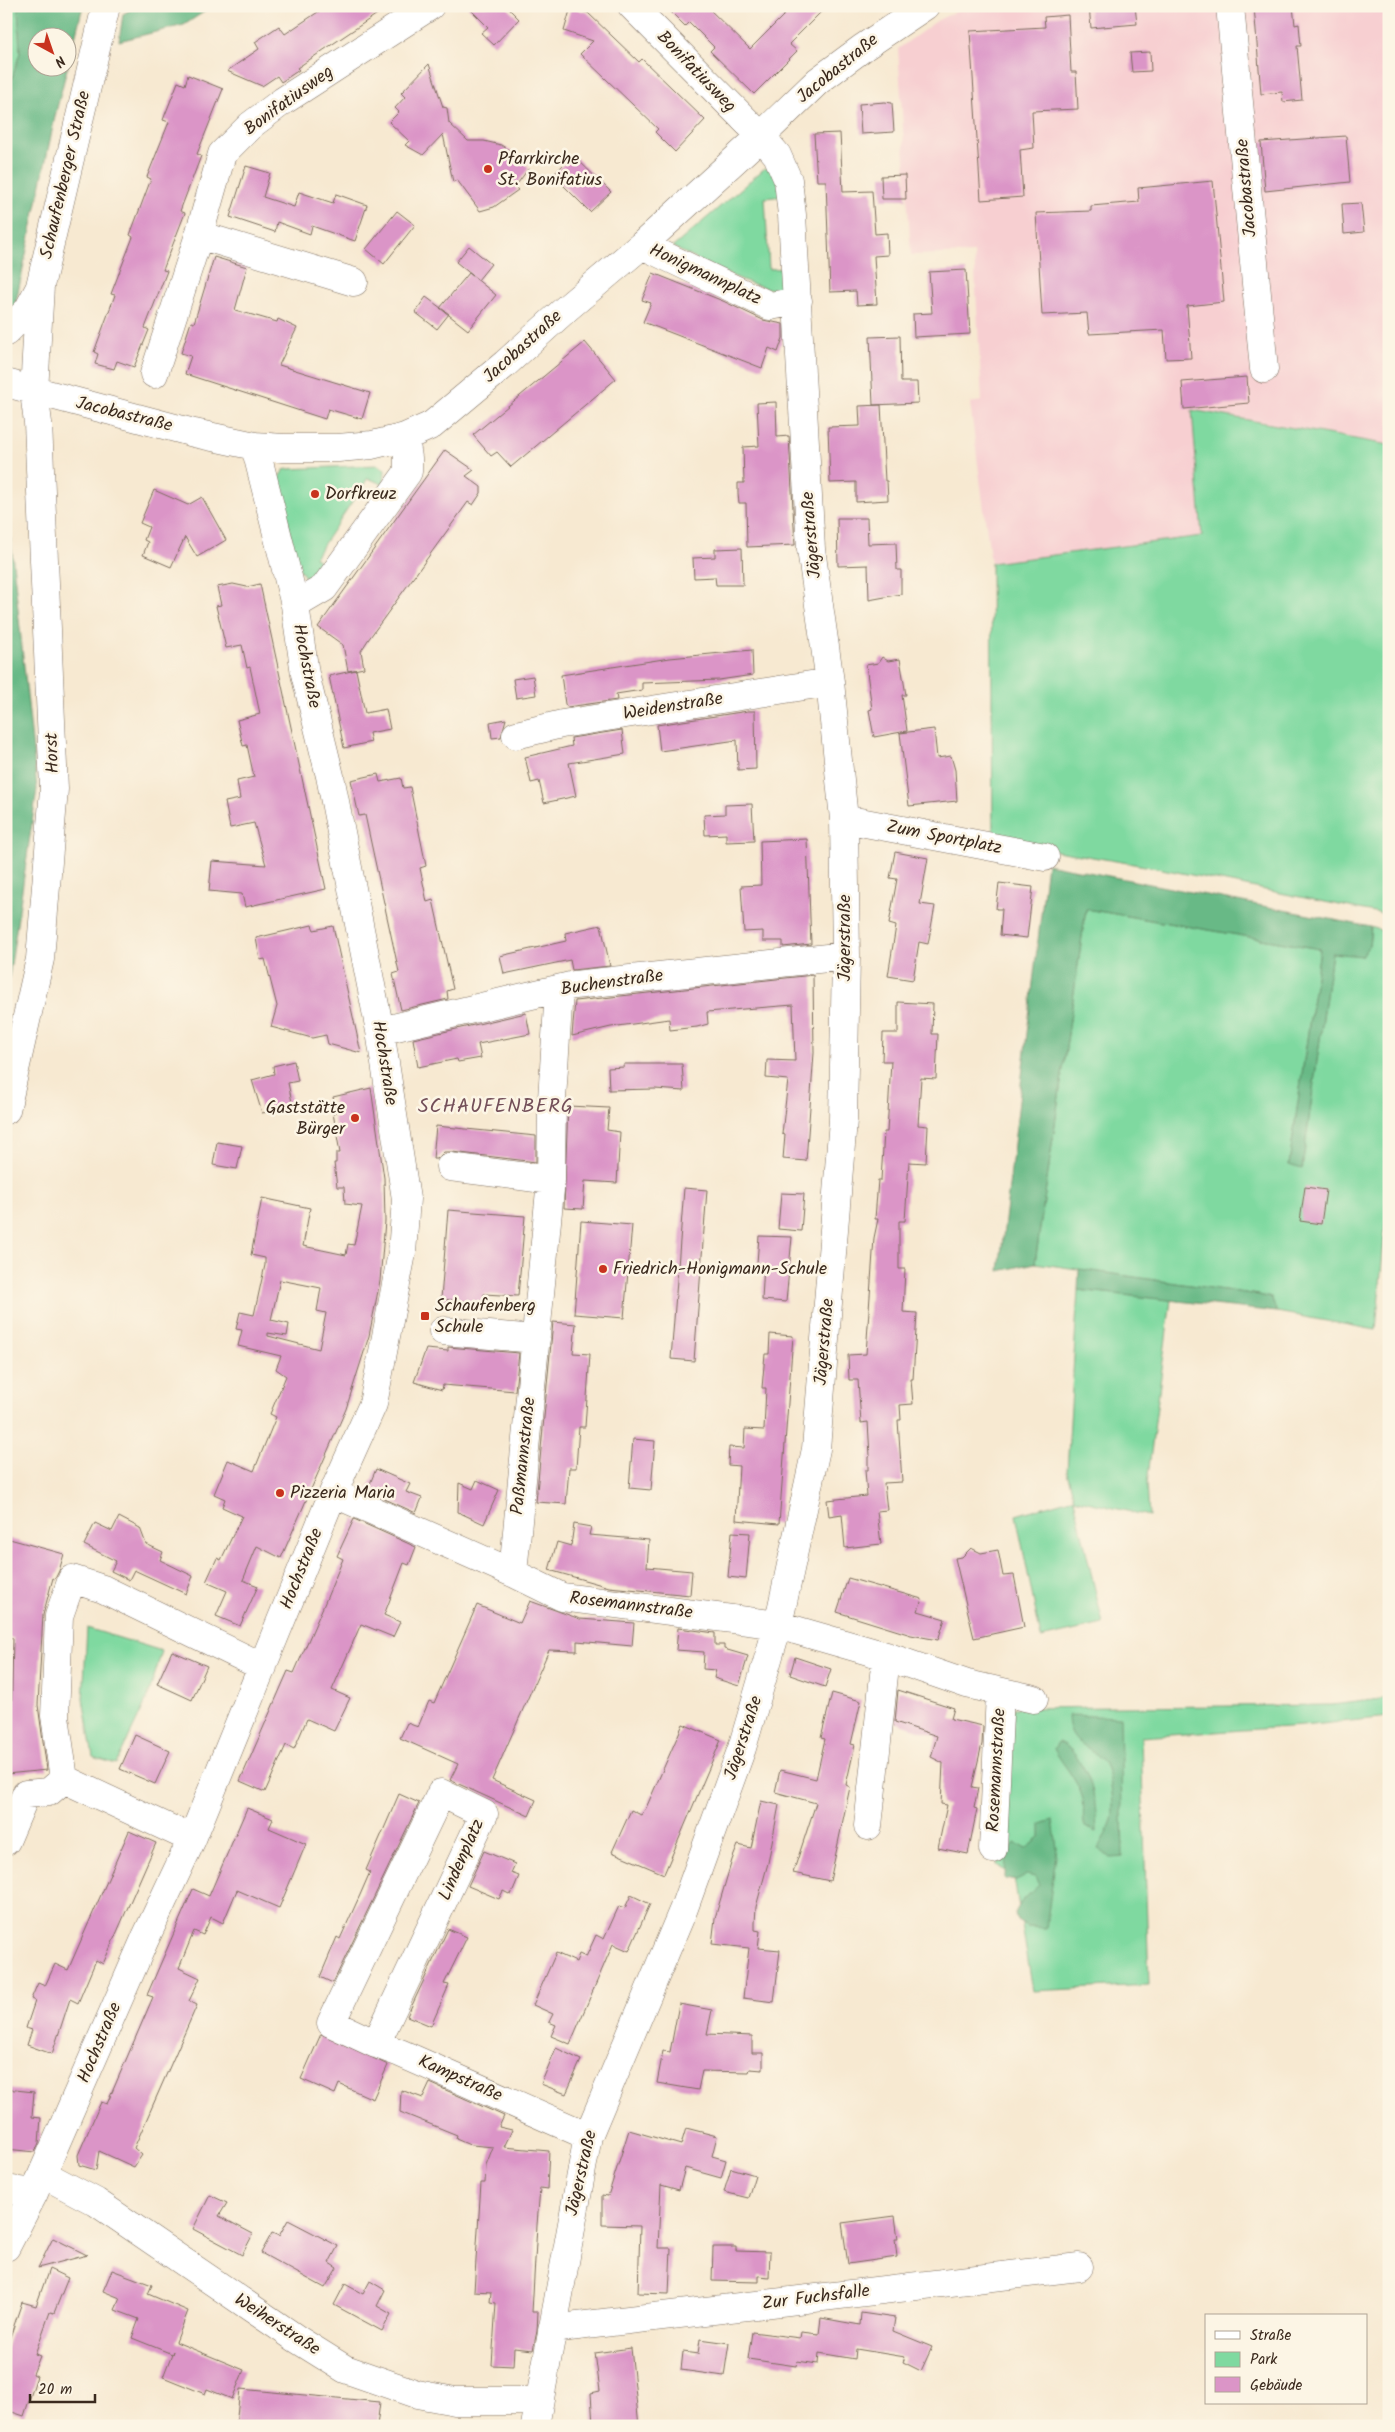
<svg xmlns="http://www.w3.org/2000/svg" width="1395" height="2432" viewBox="0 0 1395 2432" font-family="Kalam,sans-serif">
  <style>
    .built { fill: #f7cfd1 }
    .green { fill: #7fd9a0; stroke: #5d825f }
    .forest { fill: #67b986; stroke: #517252; fill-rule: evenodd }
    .building { fill: #db95c7; fill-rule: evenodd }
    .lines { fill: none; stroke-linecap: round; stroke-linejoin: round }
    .minor-casing { stroke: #7d6d5d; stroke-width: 29 }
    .minor { stroke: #fff; stroke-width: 28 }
    .poi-dot { fill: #c8321e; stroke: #fcf5e5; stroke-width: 2 }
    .labels { text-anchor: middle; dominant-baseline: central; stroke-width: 5; stroke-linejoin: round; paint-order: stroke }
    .street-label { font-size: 18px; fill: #3b2a1e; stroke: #fcf5e5 }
    .poi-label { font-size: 18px; fill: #3b2a1e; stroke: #fcf5e5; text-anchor: start }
    .quarter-label { font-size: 20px; letter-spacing: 1px; fill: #734f59; stroke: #fcf5e5 }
  </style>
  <rect width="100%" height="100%" fill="#fcf5e5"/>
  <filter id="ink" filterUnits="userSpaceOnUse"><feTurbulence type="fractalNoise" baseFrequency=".02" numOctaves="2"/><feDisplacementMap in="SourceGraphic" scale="10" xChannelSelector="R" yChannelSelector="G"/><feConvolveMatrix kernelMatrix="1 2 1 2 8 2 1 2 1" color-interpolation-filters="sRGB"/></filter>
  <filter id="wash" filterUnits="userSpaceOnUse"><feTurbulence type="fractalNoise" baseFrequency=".0096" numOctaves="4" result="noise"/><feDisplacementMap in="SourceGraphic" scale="20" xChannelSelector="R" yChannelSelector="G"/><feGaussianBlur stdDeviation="1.12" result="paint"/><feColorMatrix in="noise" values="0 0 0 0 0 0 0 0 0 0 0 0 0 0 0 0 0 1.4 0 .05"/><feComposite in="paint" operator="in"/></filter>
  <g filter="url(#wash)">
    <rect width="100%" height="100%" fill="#f7e9d1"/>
    <path class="built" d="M968,6H1389V445L1192,410L1203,536L991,563L970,403L982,401L974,253L911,255L898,49L938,20Z"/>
    <path class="green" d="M6,6H18L20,53L6,98Z
      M765,168L772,170L785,196L765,198L769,269L788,268L789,291C759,292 701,262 673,247Z
      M1192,410L1389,445V915L1157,868L993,840L991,563L1202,536Z
      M378,465L385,469L384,485L368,478L315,557L326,567L316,578L306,579L296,563L279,477L284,470L288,469Z
      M1086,909L1320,949L1289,1165L1302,1168L1332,952L1369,945L1371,927L1389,933V1181L1376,1330L1277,1312L1271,1298L1259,1295L1035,1263Z
      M1078,1290L1171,1300L1147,1483L1149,1516L1074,1499L1103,1624L1041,1638L1016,1515L1074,1498L1067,1472Z
      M87,1628L162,1651L148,1697L116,1764L93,1757L83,1699Z
      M1389,1698V1717L1302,1726L1141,1737L1149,1985L1033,1991L1014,1878L997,1865L1014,1708L1332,1705Z"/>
    <path class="forest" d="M18,6H83L56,112L16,302L6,315V97L20,53ZM38,38H68V68H38Z
      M137,6H213L184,25L119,41L123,14Z
      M6,496L37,789L6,998Z
      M1047,864L1371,927L1369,945L1362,956L1332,953L1302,1169L1289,1165L1320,949L1086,909L1035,1263L999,1271Z
      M1079,1269L1259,1295L1271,1298L1277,1312L1078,1290Z
      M1068,1715L1120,1717L1123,1857L1110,1858L1098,1848C1102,1840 1109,1830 1112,1820C1115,1808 1111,1773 1104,1763C1092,1744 1068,1747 1068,1715Z
      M1058,1742C1067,1744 1072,1751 1078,1759C1094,1781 1096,1805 1097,1832L1085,1827C1081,1817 1086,1807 1082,1796C1076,1778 1063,1765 1054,1749Z
      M1053,1820L1057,1848L1046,1928L1027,1927L1017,1921L1015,1913L1021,1902L1039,1885L1035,1877L1026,1875L1016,1880L1005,1878L1006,1854L1015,1843L1026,1849L1041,1837V1824Z"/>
    <g id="blocks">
      <path class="building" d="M327,6H389L297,68L299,70L281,82L277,76L262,86L227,71L259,49L255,42L279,26L285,34Z
        M467,6H506L519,19L494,45L481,33L488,27Z
        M665,6H706L750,49L793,6H827L789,44L797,51L754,94L710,51L714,47L689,22L685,26Z
        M1089,6H1135L1137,24L1091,28Z
        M1254,6H1293L1295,25L1299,24L1301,46H1297L1302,100L1283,102L1282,92L1261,94Z
        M571,7L588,13L639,62L642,59L705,120L675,152L655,132L658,129L580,54L593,41L564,31Z
        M1068,15L1071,72H1076L1078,109L1032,111L1034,148L1020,150L1023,197L981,200L970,31L1045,27L1044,17Z
        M1150,52L1151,71L1132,72L1130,53Z
        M429,64L443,107L447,108L449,123L468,141H484L501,145L515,154L529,168L515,187L518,190L494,207L480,211L457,180L453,182L443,134L423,155L405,145L409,141L389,122L399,112L395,108L405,97L401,93Z
        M188,75L223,89L197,154L201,156L180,211L185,213L163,270L167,271L145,328L149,330L134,367L117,361L114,369L95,364L98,354L94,352L115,295L111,294L133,237L130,235L151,179L147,177L169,122L163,120L178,82L185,85Z
        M885,102L892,103L894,132L861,134L859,104Z
        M840,133L843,192L872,191L875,234L887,233L888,255L874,256L877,304L857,305L856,291L830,292L826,181H817L814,134Z
        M1346,136L1350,182L1265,191L1261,142Z
        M573,155L611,192L590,212L553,175Z
        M246,166L270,173L263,197L294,207L299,192L333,203L336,194L367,205L355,241L312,226L310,234L277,222L275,232L230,217Z
        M905,175L906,199H882L881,176Z
        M1213,181L1224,302L1187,306L1191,358L1166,359L1164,330L1089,334L1087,313L1042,315L1036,213L1091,211V206L1139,202L1138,188Z
        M1361,203L1364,232L1344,234L1342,204Z
        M397,211L415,225L384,264L366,249Z
        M469,246L491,264L478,280L456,262Z
        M214,257L247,267L235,310L277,322L278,319L297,328L279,365L370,393L362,419L328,409L325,419L185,374L191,356L181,353L191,322L194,323Z
        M966,270L970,334L914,337L913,314L932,313L929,272Z
        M469,273L496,295L468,330L440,308Z
        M653,273L723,301L763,320L783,324V338L778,352L769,348L762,368L643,322L651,303L642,300Z
        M426,297L449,314L437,329L415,312Z
        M900,336L901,382H917L918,403L873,405L870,337Z
        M585,342L616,379L511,467L497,452L491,456L473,435Z
        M1247,377L1249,403L1184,409L1182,382Z
        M776,402L777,437L789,436L795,545L747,547L746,503H739L738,493V483H744L743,447L759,446L757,403Z
        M881,405L885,481H887L888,500L856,502V482L830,483L828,427L860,426L859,406Z
        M445,450L474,470L466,476L481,487V493L473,505L468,502L368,640L361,651L364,668L348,671L343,645L318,627Z
        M154,490L188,505L202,497L226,540L197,557L185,537L171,567L143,555L148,542L144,540L149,527L140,523Z
        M837,518H867L868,544L896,543L897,570H901V594L869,600L868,565L838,566Z
        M742,548L743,585H716L715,577L694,578L693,558L715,557V549Z
        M233,584L247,587L260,584L326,889L245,907L242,894L209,891L212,861L266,865L254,823L230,828L225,802L240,799L237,781L254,777L247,745L243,746L237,720L260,714L250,667L247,668L242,645L226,648L216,606L221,605L217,587Z
        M752,650L753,675L719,680L642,683V690L616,694L617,700L567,707L565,704L561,675L670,658Z
        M882,657L888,661L900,659L906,695H902L907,731L874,737L869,710L872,709L866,665L878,663Z
        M356,670L365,713L386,709L390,729L369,733L371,742L344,748L329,676Z
        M533,676L536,695L516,698L513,679Z
        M748,711H755L756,769L738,770L737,740L660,751L657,725Z
        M506,719L501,737L492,738L490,722Z
        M934,729L937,758L951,756L955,770L957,801L909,806L900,733Z
        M622,730L625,754L569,763L576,796L544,803L539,781L531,783L525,757L572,746L571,738Z
        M378,774L380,782L401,778L403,788L410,787L426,866L420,868L427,902L433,900L453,989L447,991L448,999L401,1010L393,974L399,972L384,903L365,815L359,816L351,780Z
        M752,804L754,841L726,842V834L705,835L704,815L725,814V805Z
        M807,839L811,944L783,947V941H763V931L744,932L741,886L761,885L760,841Z
        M895,852L928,858L920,904L935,906L928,944L919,942L913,980L888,976L896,926L889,924L897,879L890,878Z
        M999,883L1033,887L1027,938L1000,935L1002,909H996Z
        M312,925L314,930L333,926L361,1053L328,1044L326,1035L312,1038L271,1027L277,1006L265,959L260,960L256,938Z
        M601,925L610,966L572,970L570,960L504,974L500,956L566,941L565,933Z
        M813,975L814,1053L806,1161L783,1159L785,1135L782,1134L788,1080L766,1078L767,1060L795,1061L793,1005L707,1012L708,1024L697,1027L670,1030L669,1019L611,1027L572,1036L575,1001Z
        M898,1002L933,1004L932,1034H938L936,1079L921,1078L918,1125L928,1126L926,1163L909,1162L905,1221H899V1269H905L903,1312L917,1313L913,1379H911L913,1404L900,1405L901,1420H898L902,1482L884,1483L887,1510L877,1511L881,1544L845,1548L842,1514L829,1516L827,1500L867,1496L865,1470H868V1457L870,1456L868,1422L861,1423L858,1380H849L848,1355L866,1354L874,1238L878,1219H875L878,1180H881L884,1132H887L891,1061H882L883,1033H898Z
        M526,1013L530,1034L478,1044L481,1058L458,1062L457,1059L418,1067L413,1039Z
        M294,1061L298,1081L288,1083L293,1107L262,1113L252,1080L274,1074L273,1066Z
        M624,1064H682L684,1091L655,1089L609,1090L608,1068L624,1067Z
        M371,1088L384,1178L385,1221L380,1281L369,1336L346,1409L281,1558L257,1546L243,1580L258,1586L240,1626L216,1616L227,1591L206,1582L217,1558L221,1560L242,1516L222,1507L225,1499L214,1494L228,1460L254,1471L276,1417L270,1414L286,1376L276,1369L281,1356L238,1346L242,1330L236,1329L240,1312L254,1315L265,1265V1258L251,1255L262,1198L310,1208L303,1246L346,1255L348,1244L354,1245L362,1206L345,1204L344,1187H337L334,1163H336V1153H340L333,1113L336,1112L333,1097ZM280,1280L321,1288L317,1311L326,1313L319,1349L268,1336V1333L287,1336L289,1324L271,1320Z
        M568,1106L609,1108L607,1130L620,1132L617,1183L585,1181L583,1209L564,1208Z
        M436,1126L536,1136V1162L452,1152H444L437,1159H433Z
        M217,1142L242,1146L237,1169L213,1165Z
        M1305,1187L1326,1190L1321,1224L1300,1221Z
        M684,1188L707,1190L694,1361L671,1359Z
        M781,1193L804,1194L801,1231L778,1229Z
        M448,1210L525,1216L518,1296L484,1294L483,1303L441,1299Z
        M581,1221L632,1225L624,1318L574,1314Z
        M759,1236L792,1237L786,1302L762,1300L764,1264L757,1263Z
        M553,1322L576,1324L573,1353L590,1354L585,1427H579L576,1468H569L566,1504L536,1502Z
        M770,1334L793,1336L779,1524L736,1520L739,1466L728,1465L729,1447L744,1448L745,1429L764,1430L766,1388H762L765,1354H769Z
        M448,1347L519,1353L515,1391L443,1385L442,1390L414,1382L426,1349L448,1351Z
        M633,1439L655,1441L651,1490L629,1488Z
        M376,1469L410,1484L406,1492L422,1498L416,1513L367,1491Z
        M477,1480L499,1490L484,1524L458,1512L459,1483L473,1489Z
        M119,1517L140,1528L146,1544L163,1552L160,1560L193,1576L186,1594L134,1570L129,1580L111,1571L116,1561L84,1545L95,1523L112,1531Z
        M354,1519L416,1547L409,1565L404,1563L384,1615L400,1622L393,1637L361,1624L332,1690L350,1698L334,1731L307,1719L294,1749L286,1745L265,1792L240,1781L288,1671L294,1673L323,1607L343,1559L337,1556Z
        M574,1524L591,1527L589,1535L649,1540L647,1567L692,1571L690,1595L609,1587L549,1570L557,1542L571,1546Z
        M732,1532L750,1533L746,1579L728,1577Z
        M6,1538L64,1554L59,1571L55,1579L53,1578L43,1615L38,1705L47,1770L6,1774V1731L11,1730L13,1638L6,1637Z
        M971,1548L981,1553L998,1550L1003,1576L1014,1575L1024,1627L974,1638L955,1558L962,1557Z
        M848,1578L922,1599L918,1611L945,1619L938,1640L911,1635L837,1612Z
        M530,1601L580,1619L634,1623L632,1646L577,1641V1651L549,1650L492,1780L536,1800L529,1816L450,1780L458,1764L400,1738L407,1723L418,1727L429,1701L434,1703L477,1605L520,1623Z
        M678,1628L715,1633V1645H724V1649L748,1656L739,1686L714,1678L716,1670L703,1669L704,1652L676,1650Z
        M172,1651L207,1666L192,1700L157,1684Z
        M795,1657L831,1669L825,1687L790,1675Z
        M898,1690L954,1708L951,1719L983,1726L982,1744L972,1787L978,1788L974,1808L977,1809L968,1854L938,1848L947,1805L941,1804L943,1763L931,1757L937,1736L895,1722Z
        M832,1693L861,1701L851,1744L855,1745L846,1785L850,1787L830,1881L793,1873L816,1803L775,1792L780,1770L816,1779L825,1739L821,1738Z
        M683,1724L721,1740L664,1874L612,1852L631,1810L641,1815L646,1808Z
        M135,1735L170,1751L155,1784L120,1769Z
        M399,1794L419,1803L333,1983L320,1977L337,1937L340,1939L360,1895L370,1872L366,1870Z
        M761,1801L779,1805L768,1863L756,1907L755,1923V1930L760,1931L758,1948L780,1950L774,2002L743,1998L749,1948L712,1944L715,1918L732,1860L738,1845L751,1848Z
        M247,1808L273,1819L269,1828L306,1844L279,1908L237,1890L223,1923L211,1917L203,1935L194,1931L179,1968L200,1978L189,2001L197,2005L134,2148L142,2155L134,2167L99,2151L96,2170L79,2165L78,2155L101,2102L107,2104L153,1997L147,1995L193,1889L209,1896Z
        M129,1831L156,1843L103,1964L96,1960L78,2003L70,1999L52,2054L27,2045L32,2030L26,2028L35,2001L31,1999L38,1983L45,1986L55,1964L68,1970Z
        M484,1851L515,1864L511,1873L519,1876L511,1895L503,1891L499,1899L468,1886Z
        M631,1895L650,1904L629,1951L613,1944L570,2044L551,2036L556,2025L549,2022L553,2014L533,2005L556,1953L576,1962L579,1954L586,1957L596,1935L604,1939L619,1906L625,1908Z
        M448,1929L467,1937L444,1984L449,1985L431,2026L407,2016Z
        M679,2004L712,2010L707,2034L752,2036V2053H763V2070L750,2069L749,2072L702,2071L698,2090L657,2083L663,2051L670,2052Z
        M321,2034L388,2065L373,2099L339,2084L335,2094L301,2079Z
        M556,2048L581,2060L566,2094L541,2084Z
        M430,2083L504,2116L499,2127L512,2130L504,2147L549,2151L547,2189L540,2188L537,2225L532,2312H538L537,2331L533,2350L514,2348L513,2366L492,2365L496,2303L490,2302L491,2292L474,2291L481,2183H485L486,2165L493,2147L472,2145L456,2138L457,2135L400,2112L401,2090L423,2098Z
        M6,2089L34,2092L32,2117L41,2118L39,2143L35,2152L6,2149Z
        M686,2128L717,2136L712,2156L726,2160L721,2178L685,2168L679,2190L661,2185L658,2248H671L669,2294L638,2293L640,2226L602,2225V2195L608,2196L629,2130L681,2145Z
        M731,2168L755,2175L748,2198L724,2192Z
        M210,2195L227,2203L219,2216L253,2234L242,2255L193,2229Z
        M895,2216L898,2239H895L897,2257L848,2264L842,2223Z
        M288,2220L338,2246L329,2263L337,2268L325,2288L261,2253L272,2233L279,2236Z
        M53,2238L87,2255L38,2268Z
        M713,2247H736V2251L770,2252L769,2277L759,2276V2282L712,2281Z
        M49,2269L68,2278L54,2313L50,2312L35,2354L40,2356L33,2374L37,2376L24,2416L6,2410V2349L22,2302L36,2306Z
        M112,2270L152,2285L148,2294L188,2311L176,2342L244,2370L232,2399L207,2389L205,2394L163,2377L173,2351L172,2354L132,2338L139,2319L115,2310L120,2298L103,2291Z
        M370,2281L385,2290L377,2306L391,2314L382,2331L334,2305L345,2284L363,2294Z
        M861,2313L895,2318L893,2331L932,2347L921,2371L903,2362L905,2357L856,2349L855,2359L819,2353L818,2364L797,2361L796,2366L748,2359L752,2332L800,2338L801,2332L819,2334L821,2318L860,2325Z
        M700,2339L729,2343L724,2376L681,2370L683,2352L698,2354Z
        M631,2348L639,2426H593L591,2393L600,2391L595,2353Z
        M240,2389L380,2402L377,2426H236Z"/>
    </g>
  </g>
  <g filter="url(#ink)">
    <use href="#blocks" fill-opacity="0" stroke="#7d6d5d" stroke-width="1"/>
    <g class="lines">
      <defs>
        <path id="minor" d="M1230,6L1264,369
          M199,235L354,282
          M642,245L770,306L798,301
          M6,332L28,310L40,287
          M154,374L199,235L222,154L251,125L283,101L430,6
          M6,383L194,433L255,446L283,448H338L372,445L405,437L432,425L505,364L567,308L642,245L761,136L818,81L864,47L925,6
          M295,605L324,588L408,472V458L405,437
          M516,735L562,724L830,682
          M844,819L1045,857
          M380,1031L574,985L846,956
          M6,1110L40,959L54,789L38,423L34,392L40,286L106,6
          M450,1167L551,1180
          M443,1331L536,1339
          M333,1493L513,1573L562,1597L778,1625L886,1656L967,1684L1034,1699
          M513,1573L551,1180L552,1099L559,990
          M64,1779L55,1716L59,1616L72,1579L103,1589L263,1667
          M64,1779L192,1839
          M868,1826L886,1656
          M6,1841L26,1794L49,1792L64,1779
          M993,1849L1000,1692
          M376,2044L484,1814L441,1793L331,2023L376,2044L400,2053L588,2136
          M43,2174L96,2202L297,2339L345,2369L417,2394L455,2401H539
          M6,2189L34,2193
          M6,2247L34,2193L145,1939L192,1839L333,1493L373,1404L402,1253L406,1199L380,1031L330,776L305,674L295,605L255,446
          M552,2329L1079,2267
          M535,2426L588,2136L684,1908L742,1748L778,1625L816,1449L843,1120L846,956L844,819L830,682L811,549L792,215L788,180L777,155L761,136L632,6"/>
      </defs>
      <use href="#minor" class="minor-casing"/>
      <use href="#minor" class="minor"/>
    </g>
  </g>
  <g class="poi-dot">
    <circle cx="488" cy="169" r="5"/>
    <circle cx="315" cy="494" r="5"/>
    <circle cx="355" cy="1118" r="5"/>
    <circle cx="603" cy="1269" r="5"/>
    <rect x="420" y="1311" width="10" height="10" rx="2.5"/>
    <circle cx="280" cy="1493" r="5"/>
  </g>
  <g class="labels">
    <g class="street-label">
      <text transform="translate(838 69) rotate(-39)">Jacobastraße</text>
      <text transform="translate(696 72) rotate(46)">Bonifatiusweg</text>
      <text transform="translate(289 101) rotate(-36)">Bonifatiusweg</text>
      <text transform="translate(66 175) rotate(-77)">Schaufenberger Straße</text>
      <text transform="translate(1247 188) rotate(-95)">Jacobastraße</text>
      <text transform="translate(705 275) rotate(25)">Honigmannplatz</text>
      <text transform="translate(523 347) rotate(-42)">Jacobastraße</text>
      <text transform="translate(124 415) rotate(14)">Jacobastraße</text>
      <text transform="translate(812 535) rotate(-95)">Jägerstraße</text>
      <text transform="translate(306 666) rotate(79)">Hochstraße</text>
      <text transform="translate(673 707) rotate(-9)">Weidenstraße</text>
      <text transform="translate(53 753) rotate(-92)">Horst</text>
      <text transform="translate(944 838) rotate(11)">Zum Sportplatz</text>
      <text transform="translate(845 938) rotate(-90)">Jägerstraße</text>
      <text transform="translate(612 983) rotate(-8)">Buchenstraße</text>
      <text transform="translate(384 1063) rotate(81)">Hochstraße</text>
      <text transform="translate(825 1342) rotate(-85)">Jägerstraße</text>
      <text transform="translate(524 1456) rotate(-84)">Paßmannstraße</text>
      <text transform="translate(302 1569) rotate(-68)">Hochstraße</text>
      <text transform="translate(631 1606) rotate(7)">Rosemannstraße</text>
      <text transform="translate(744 1738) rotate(-72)">Jägerstraße</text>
      <text transform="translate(997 1770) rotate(-87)">Rosemannstraße</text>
      <text transform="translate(462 1860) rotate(-66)">Lindenplatz</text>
      <text transform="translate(100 2043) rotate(-67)">Hochstraße</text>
      <text transform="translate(460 2079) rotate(24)">Kampstraße</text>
      <text transform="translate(582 2173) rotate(-77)">Jägerstraße</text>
      <text transform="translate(816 2298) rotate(-7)">Zur Fuchsfalle</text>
      <text transform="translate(277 2325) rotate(33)">Weiherstraße</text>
    </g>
    <g class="poi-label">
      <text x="498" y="159">Pfarrkirche<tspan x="498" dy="21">St. Bonifatius</tspan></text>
      <text x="325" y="494">Dorfkreuz</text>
      <text x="345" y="1108" text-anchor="end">Gaststätte<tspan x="345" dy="21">Bürger</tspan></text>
      <text x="613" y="1269">Friedrich-Honigmann-Schule</text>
      <text x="435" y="1306">Schaufenberg<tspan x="435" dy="21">Schule</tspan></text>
      <text x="290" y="1493">Pizzeria Maria</text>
    </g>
    <g class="quarter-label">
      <text x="496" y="1107">SCHAUFENBERG</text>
    </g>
  </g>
  <rect width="1395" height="2432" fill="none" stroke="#fcf5e5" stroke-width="25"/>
  <rect x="1205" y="2314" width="162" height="90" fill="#fcf5e5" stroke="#afa495"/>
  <rect x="1215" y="2331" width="25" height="8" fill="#ffffff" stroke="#afa495"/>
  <text x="1250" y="2340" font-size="15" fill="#3b2a1e">Straße</text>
  <rect x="1215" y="2352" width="25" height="15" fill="#7fd9a0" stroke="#afa495"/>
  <text x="1250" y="2364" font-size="15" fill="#3b2a1e">Park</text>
  <rect x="1215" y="2377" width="25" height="15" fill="#db95c7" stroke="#afa495"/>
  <text x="1250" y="2390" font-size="15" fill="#3b2a1e">Gebäude</text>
  <g transform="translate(52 52) rotate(140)"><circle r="24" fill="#fcf5e5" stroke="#afa495"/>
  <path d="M0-4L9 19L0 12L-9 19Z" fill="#c8321e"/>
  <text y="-8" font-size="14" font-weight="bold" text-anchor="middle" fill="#3b2a1e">N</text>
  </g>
  <path d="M30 2394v8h65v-8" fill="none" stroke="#3b2a1e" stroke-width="2.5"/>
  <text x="38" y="2394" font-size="15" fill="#3b2a1e" stroke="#fcf5e5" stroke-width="4" paint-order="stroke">20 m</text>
</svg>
